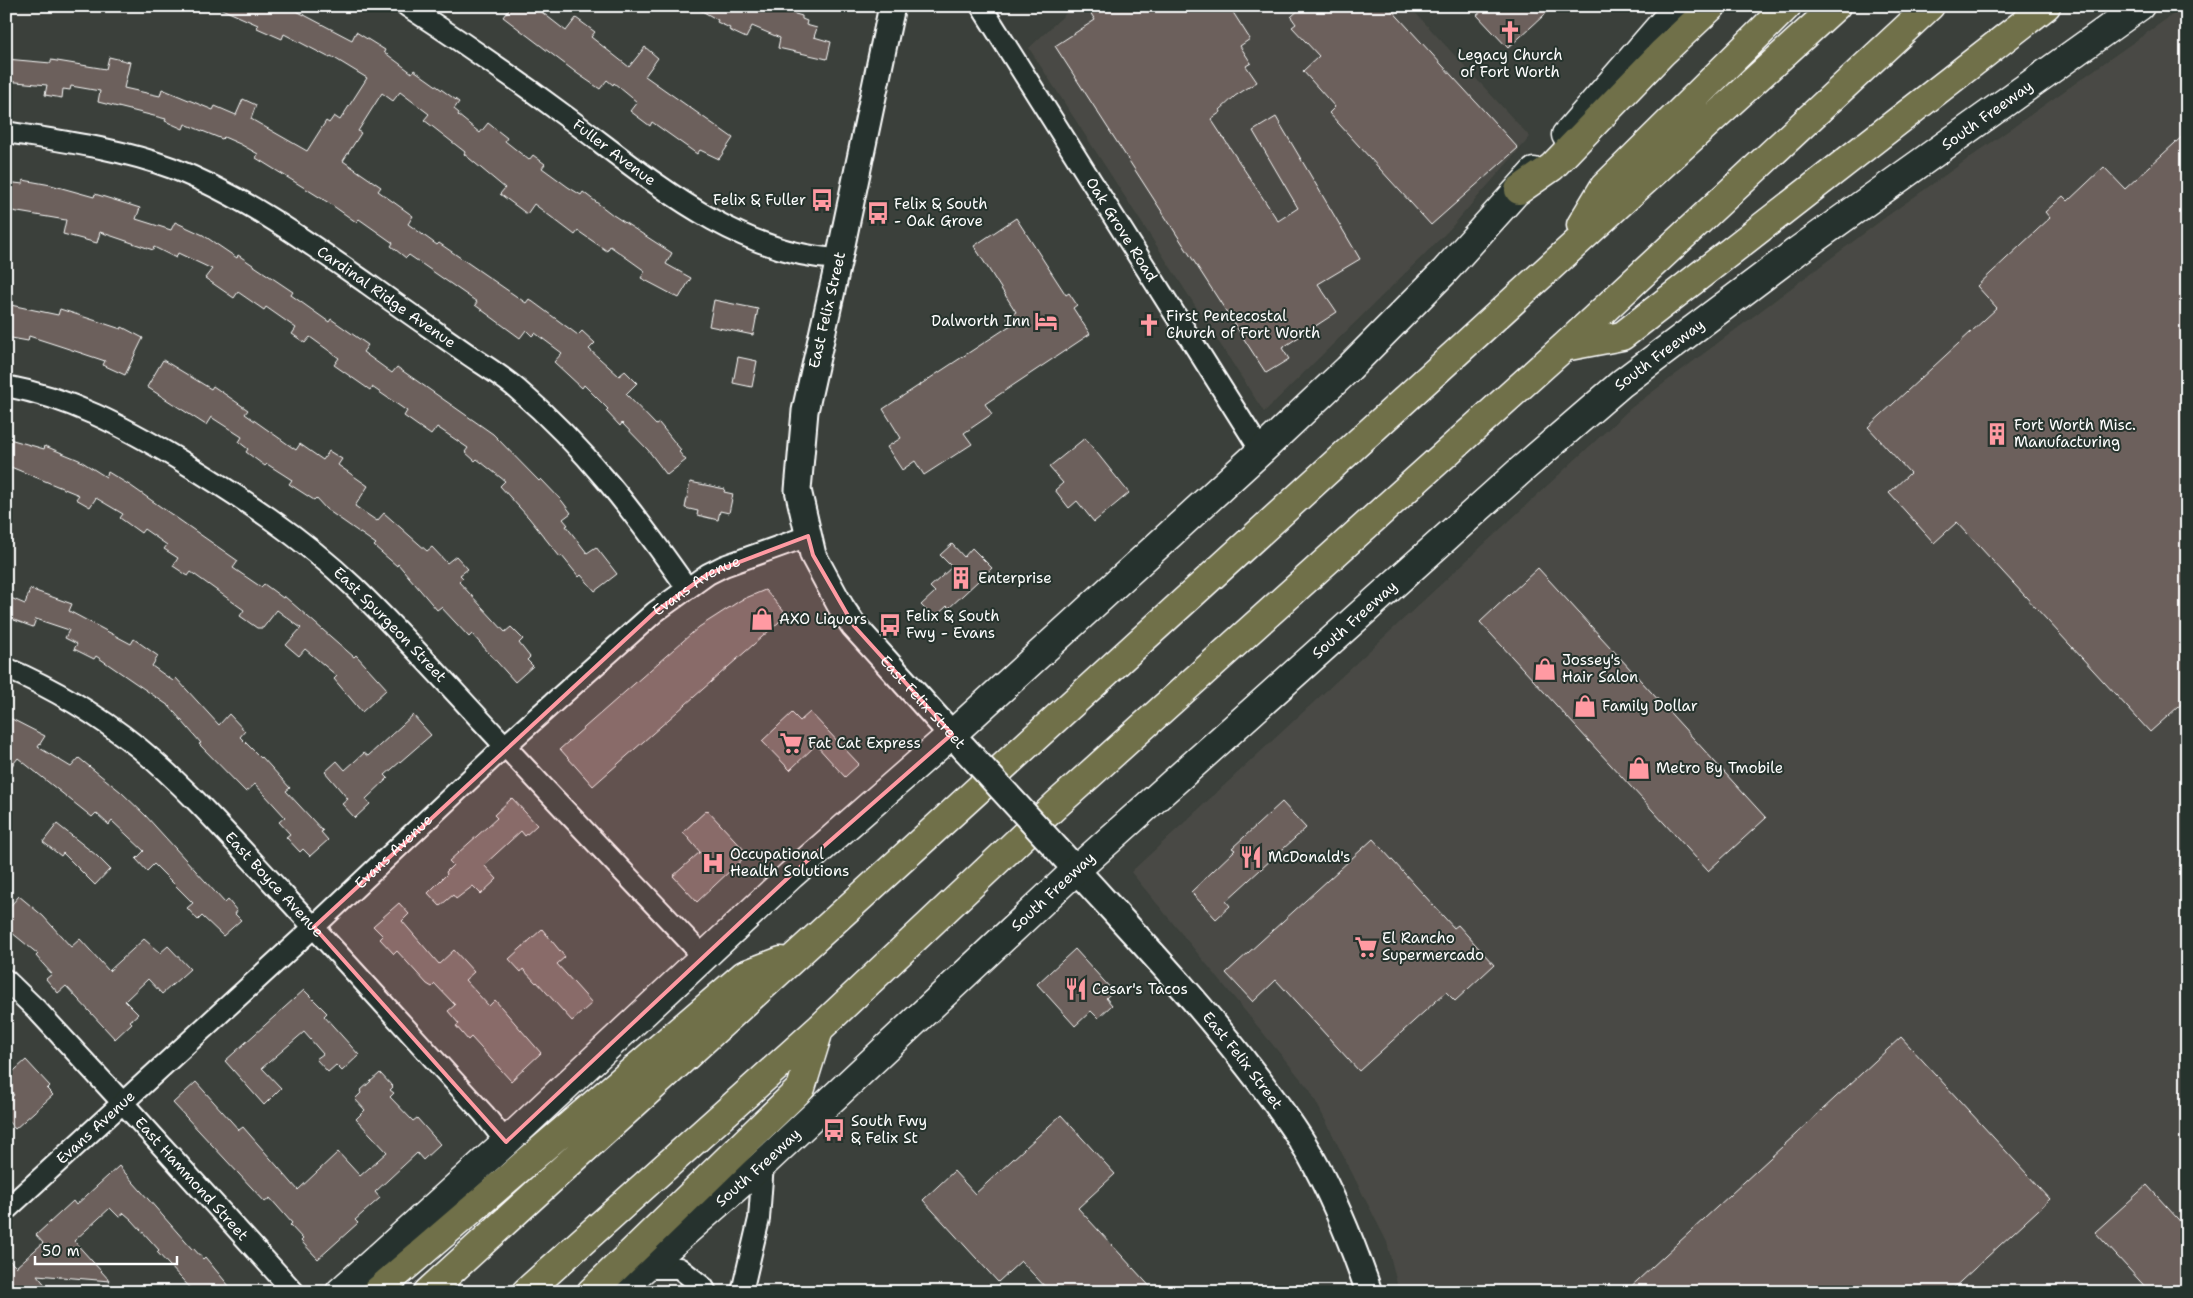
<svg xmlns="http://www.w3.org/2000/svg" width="2193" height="1298" viewBox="0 0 2193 1298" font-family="'Shantell Sans',sans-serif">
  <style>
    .built { fill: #4a4a45 }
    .building { fill: #6c605b; stroke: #fff }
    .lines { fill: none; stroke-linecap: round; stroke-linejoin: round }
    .minor-casing { stroke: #fff; stroke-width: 24 }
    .tertiary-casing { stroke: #fff; stroke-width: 29 }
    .secondary-casing { stroke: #fff; stroke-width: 31 }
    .motorway-casing { stroke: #fff; stroke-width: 31 }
    .minor { stroke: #26332d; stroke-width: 20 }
    .tertiary { stroke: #26332d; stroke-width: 25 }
    .secondary { stroke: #26332d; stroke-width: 28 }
    .motorway { stroke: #70704a; stroke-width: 28 }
    .tertiary-bridge-casing { stroke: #fff; stroke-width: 29; stroke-linecap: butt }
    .tertiary-bridge { stroke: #26332d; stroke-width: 25 }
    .marked { fill: #ff9aa2; fill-opacity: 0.2; stroke: #ff9aa2; stroke-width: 4; stroke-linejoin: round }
    .labels { text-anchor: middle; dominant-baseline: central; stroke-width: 4; stroke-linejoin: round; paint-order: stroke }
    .poi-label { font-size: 15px; fill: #fff; stroke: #26332d; text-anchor: start }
    .street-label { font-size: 15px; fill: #fff; stroke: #26332d }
  </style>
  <rect width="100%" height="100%" fill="#3b403b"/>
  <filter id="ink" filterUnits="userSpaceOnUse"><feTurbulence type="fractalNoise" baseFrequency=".02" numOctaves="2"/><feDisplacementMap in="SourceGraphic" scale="10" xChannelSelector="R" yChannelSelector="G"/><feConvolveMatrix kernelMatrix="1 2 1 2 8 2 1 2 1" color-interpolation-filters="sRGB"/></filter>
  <g filter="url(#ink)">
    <path class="built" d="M1074,6H1409L1530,137L1448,231L1264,412L1029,48Z
      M2185,6H2187V1292H1399L1387,1242L1310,1090L1131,872L1631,408L1890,214Z"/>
    <path class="building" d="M215,6H287L352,40L356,32L385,50L384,52L412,73L414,70L459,102L454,109L459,113L458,115L480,133L488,123L507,138L505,141L529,160L533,155L545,164L542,168L568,187L581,195L583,192L613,215L672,253L666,264L691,278L679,298L641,278L645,271L610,246L607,251L578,231L575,235L534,204L527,214L500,194L505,188L464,154L465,152L424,120L429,114L400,92L393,101L382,93L358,131L361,133L343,161L381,187L378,191L413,216L408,224L437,245L439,243L526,303L529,299L578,335L582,331L595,343L589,349L619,376L625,371L637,383L626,394L656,425L659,423L681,450L679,452L686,460L667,475L648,450L622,423L620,426L606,411L608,409L584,385L582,388L554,362L562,353L535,333L532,336L526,330L520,338L475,305L477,302L409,255L406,258L391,246L393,243L359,219L356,222L329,203L256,158L258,154L240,144L224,137L222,139L185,124L183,129L165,121L166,119L98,102L100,91L71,86L70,90L63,89L62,98L45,95L47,85L6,81V59L51,63V60L106,69L109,57L130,62L124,88L160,96L162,89L213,110L215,106L236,115L243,99L256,105L251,119L307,151L326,121L329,123L334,116L340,120L367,78L331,56L330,58L284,34L282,39L257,28L258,25Z
      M511,6H534L566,31L576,18L595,32L591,37L629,67L645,47L658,58L645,76L733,138L719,159L700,150L697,154L652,122L650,126L630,111L637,102L614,83L613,85L607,80L600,89L578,74L503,17Z
      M693,6H769L802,16V19L807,21L806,25L817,28L814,37L831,42L827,59L778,48L780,38L752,26L746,38L729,30L730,28L717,22L718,20Z
      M1099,6H1229L1250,39L1240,46L1251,63L1246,66L1257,82L1235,96L1220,110L1221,112L1211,119L1278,221L1298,208L1253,131L1276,117L1360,259L1318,284L1337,312L1282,348L1289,359L1266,373L1055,46L1095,20L1090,12Z
      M1303,6H1388L1518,148L1431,225L1329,113L1335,107L1303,71L1319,56L1292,27L1296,24L1291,17Z
      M1488,6H1554L1508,48L1477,15Z
      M2187,132V699L2150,732L1957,522L1934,543L1889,493L1910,473L1868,427L1997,308L1977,286L2050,218L2045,212L2063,196L2068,201L2104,167L2125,189Z
      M23,180L51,185L94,197L95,194L140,208L136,219L171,230L175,222L203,235L237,258L238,255L293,292L291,295L329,322L331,319L368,345L363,352L392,373L397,367L493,434L539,481L541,479L562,501L571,513L563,519L568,525L566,526L587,553L596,547L617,574L595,591L581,575L579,577L562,556L560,557L529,518L500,486L505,481L477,459L475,461L465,452L468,448L437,427L431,435L404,416L407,411L372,387L370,390L334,365L339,358L310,337L305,343L292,334L296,328L266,307L264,310L238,292L234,298L205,278L212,269L178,253L176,258L154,247L153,250L100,232L97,243L63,234L66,220L6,210V182L23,184Z
      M1016,218L1066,295L1069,293L1077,305L1073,308L1090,334L985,404L992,414L964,433L972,444L924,475L915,461L902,470L887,447L901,438L883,409L1011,325L1007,318L1016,312L974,246Z
      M714,300L758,309L753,335L709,326Z
      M6,304L58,315L60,309L121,329L122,327L143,338L125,375L103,365L105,361L63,347L29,336L28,341L6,337Z
      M738,357L757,361L752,387L733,383Z
      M163,360L211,389L213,386L248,410L245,414L296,450L300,444L323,460L329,451L342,459L338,465L368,486L355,506L377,521L384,513L427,551L432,547L447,563L456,556L468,569L460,575L463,578L459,582L505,632L511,627L523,639L519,643L530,657L527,660L533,666L515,682L472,634L469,637L441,607L437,610L398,564L397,566L374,546L376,544L326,509L316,498L314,500L289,484L292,480L267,464L265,466L246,452L248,449L239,442L242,437L211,417L206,425L147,387Z
      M6,438L44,449L45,446L79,460L106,477L108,472L131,486L238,561L233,568L261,587L264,584L283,598L284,596L354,657L356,655L387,689L362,712L334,679L337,676L305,649L299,656L286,645L301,628L277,610L263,628H257L240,616L244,610L191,572L188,576L173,566L178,558L164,549L167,545L144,529L141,533L120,518L123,514L96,498L90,507L76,499L79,495L6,465Z
      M1085,438L1129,493L1094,522L1077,501L1069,508L1055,490L1063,483L1049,467Z
      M690,482L725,489L724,492L733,494L729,513L720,511L718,520L697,515L698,511L685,508Z
      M952,544L964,557L972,548L992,568L949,608L947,606L934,618L921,605L935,592L930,587L952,567L940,555Z
      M1538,568L1766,818L1708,871L1480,622Z
      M30,589L72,604L69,611L131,644L134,639L158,656L152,666L173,681L176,678L219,725L229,714L245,731L240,737L261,758L262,757L290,788L286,791L323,831L321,832L328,840L310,856L303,849L300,852L286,837L290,834L279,822L285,817L255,784L246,792L199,744L201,743L169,706L96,656L94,659L74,649L77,644L65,638L69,630L36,619L33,627L6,617V596L25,604Z
      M765,590L787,615L593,786L560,749L699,627L741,600Z
      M810,712L859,764L845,777L816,745L790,770L762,741L792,713L800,721Z
      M413,715L431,735L385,775L388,778L366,799L370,804L355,818L342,804L348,799L325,772L337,761L345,770L364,753L368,756Z
      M6,716L45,736L38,747L71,767L79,758L121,792L145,815L225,903L228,900L237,911L235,914L241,920L223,936L202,916L198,920L187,908L193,903L154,864L147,871L136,859L144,851L112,821L109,825L96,813L92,817L18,758L6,773Z
      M512,798L537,825L525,836L521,831L484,865L497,879L481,894L473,886L456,899L453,895L440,906L428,893L447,874L446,872L453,865L449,861L497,818L494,815Z
      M1282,802L1306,828L1226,901L1230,906L1216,919L1191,892L1235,850L1232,848Z
      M707,810L748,854L697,902L673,876L700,852L683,832Z
      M57,824L96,855L110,869L95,885L63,853L61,856L43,842Z
      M1373,839L1454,928L1458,925L1494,965L1455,1001L1446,992L1359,1071L1276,980L1253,1002L1226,973Z
      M19,896L43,916L71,947L80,939L109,971L144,939L160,953L168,946L190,969L162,994L148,979L125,1001L138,1014L130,1021L132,1023L115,1039L66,986L58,993L46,979L52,974L36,956L38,954L6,928V911Z
      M399,903L409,914L402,921L439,964L454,950L474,972L465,980L489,1006L495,1000L541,1053L511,1081L471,1037L468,1040L456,1026L459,1024L448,1011L455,1005L435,984L432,987L427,984L397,951L394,954L380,939L383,936L373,926Z
      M542,929L565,957L557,964L592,1003L572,1021L537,982L536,983L523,969L521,972L509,959Z
      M1075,949L1113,991L1106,998L1112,1005L1098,1018L1091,1011L1075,1026L1037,984Z
      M304,990L327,1013L324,1016L359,1055L342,1071L336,1065L328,1072L316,1059L323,1054L304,1032L262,1068L281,1088L264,1105L225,1061Z
      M1901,1037L2050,1199L1949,1292H1625Z
      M26,1060L50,1086L47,1089L53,1095L15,1129L6,1119V1102L14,1095L6,1086V1078Z
      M380,1073L393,1087L390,1090L394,1093L390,1097L413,1121L417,1118L440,1144L423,1160L417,1153L375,1192L380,1198L355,1220L358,1223L318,1259L301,1241L303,1239L290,1225L292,1223L270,1198L265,1202L173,1103L196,1082L239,1130L243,1127L298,1190L338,1152L360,1176L387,1152L356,1119L365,1110L355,1099L361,1093L360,1091Z
      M1061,1115L1115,1174L1078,1208L1155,1292H1050L1021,1261L998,1282L923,1200L954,1171L975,1194Z
      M119,1166L192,1249L193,1248L203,1259L205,1257L234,1292H194L157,1252L159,1250L132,1220L124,1213L119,1217L110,1208L74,1241L110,1281L37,1275L51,1292H20L14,1285L6,1292V1257L16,1267L43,1243L36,1235L73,1201L76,1205Z
      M2147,1185L2187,1229V1292H2150L2095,1232Z"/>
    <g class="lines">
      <defs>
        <g id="minor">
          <path id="s1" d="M407,6C461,41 513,77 564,115C646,175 732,254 839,259"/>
          <path id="s2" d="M981,6L1261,451"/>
          <path id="s3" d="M6,132C61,141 119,148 172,168C244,196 305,240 368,284C401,308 435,331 469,355C485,366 502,376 517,389C586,448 636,515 687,588"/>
          <path id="s4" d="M6,386C70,398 123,426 178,459C239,496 302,537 353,586C406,637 455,693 505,746C571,817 638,887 704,957"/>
          <path id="s5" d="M6,668C53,688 99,716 139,748C191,791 236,844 282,893C350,966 417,1041 484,1114L506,1142"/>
          <path id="s6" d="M6,980L37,1010L122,1102L294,1292"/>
          <path id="s7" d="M6,1210L314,927L505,746L655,612L708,574L724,566L808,536"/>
          <path d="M643,1268H679L703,1287L706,1292"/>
          <path d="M742,1292L759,1219L763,1164"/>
        </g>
        <g id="tertiary">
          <path id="s8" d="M892,6L839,259L805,411L798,490L813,555L841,607L854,626L965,749"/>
          <path id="s9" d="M1058,850C1123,922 1191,992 1250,1069C1271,1096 1292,1124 1309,1153C1333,1196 1353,1245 1369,1292"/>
        </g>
        <g id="secondary">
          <path d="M1566,135L1678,6"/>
          <path d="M340,1292L506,1142L791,875L961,726L1261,451L1348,369L1444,272L1534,172"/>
          <path id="s10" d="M617,1292L763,1164L1076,870L1520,471L1622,383L1796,252L2140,6"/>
        </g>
        <path id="motorway" d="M1519,190L1552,167L1662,53L1712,6
          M1581,225L1604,187L1787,6
          M1564,347L1622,336L2046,6
          M376,1292L744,975L781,961
          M428,1292L1836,6
          M526,1292L820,1028L1056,805L1564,347L1930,6
          M591,1292L801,1088L819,1030"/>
      </defs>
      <use href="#minor" class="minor-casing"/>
      <use href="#tertiary" class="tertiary-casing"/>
      <use href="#secondary" class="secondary-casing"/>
      <use href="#motorway" class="motorway-casing"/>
      <use href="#minor" class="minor"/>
      <use href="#tertiary" class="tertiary"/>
      <use href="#secondary" class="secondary"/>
      <use href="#motorway" class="motorway"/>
      <defs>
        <path id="tertiary-bridge" d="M965,749L1058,850"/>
      </defs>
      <use href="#tertiary-bridge" class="tertiary-bridge-casing"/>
      <use href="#tertiary-bridge" class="tertiary-bridge"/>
    </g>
  </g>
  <path class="marked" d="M808,536L813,555L854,626L952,734L791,875L506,1142L314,927L655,612L708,574Z"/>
  <defs>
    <symbol id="church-bare" viewBox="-9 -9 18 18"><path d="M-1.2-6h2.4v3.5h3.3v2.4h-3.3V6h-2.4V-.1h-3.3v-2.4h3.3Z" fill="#ff9aa2" stroke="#26332d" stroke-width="2.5" paint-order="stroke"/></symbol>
    <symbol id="bus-bare" viewBox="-9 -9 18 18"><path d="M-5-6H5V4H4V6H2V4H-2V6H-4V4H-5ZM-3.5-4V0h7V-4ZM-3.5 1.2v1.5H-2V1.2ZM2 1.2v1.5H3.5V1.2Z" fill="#ff9aa2" stroke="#26332d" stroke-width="2.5" paint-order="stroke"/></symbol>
    <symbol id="hotel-bare" viewBox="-9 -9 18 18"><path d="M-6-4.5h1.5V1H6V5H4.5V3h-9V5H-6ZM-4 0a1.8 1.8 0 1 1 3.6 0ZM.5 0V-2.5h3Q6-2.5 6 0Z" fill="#ff9aa2" stroke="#26332d" stroke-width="2.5" paint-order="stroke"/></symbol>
    <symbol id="building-bare" viewBox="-9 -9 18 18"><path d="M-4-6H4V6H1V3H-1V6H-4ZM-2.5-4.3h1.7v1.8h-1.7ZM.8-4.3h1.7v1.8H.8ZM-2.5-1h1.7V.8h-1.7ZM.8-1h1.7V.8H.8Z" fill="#ff9aa2" stroke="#26332d" stroke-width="2.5" paint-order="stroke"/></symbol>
    <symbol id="shop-bare" viewBox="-9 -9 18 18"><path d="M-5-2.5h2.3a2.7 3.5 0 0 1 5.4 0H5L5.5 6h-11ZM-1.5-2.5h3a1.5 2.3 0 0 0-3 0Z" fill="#ff9aa2" stroke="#26332d" stroke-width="2.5" paint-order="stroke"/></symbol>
    <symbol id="supermarket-bare" viewBox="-9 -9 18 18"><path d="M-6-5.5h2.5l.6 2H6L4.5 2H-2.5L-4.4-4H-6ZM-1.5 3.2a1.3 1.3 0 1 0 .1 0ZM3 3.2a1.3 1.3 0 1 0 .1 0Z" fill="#ff9aa2" stroke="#26332d" stroke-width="2.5" paint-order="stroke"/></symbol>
    <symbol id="restaurant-bare" viewBox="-9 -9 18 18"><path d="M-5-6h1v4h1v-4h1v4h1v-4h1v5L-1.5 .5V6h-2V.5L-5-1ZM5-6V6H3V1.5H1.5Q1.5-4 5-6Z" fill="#ff9aa2" stroke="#26332d" stroke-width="2.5" paint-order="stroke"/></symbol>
    <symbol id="hospital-bare" viewBox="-9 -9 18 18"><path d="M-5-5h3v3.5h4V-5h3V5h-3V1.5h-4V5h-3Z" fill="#ff9aa2" stroke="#26332d" stroke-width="2.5" paint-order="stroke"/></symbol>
  </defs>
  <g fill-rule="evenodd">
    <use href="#church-bare" x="1494" y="16" width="32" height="32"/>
    <use href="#bus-bare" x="806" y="184" width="32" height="32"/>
    <use href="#bus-bare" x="862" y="197" width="32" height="32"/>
    <use href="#hotel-bare" x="1030" y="305" width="32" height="32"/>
    <use href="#church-bare" x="1133" y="309" width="32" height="32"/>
    <use href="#building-bare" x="1981" y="418" width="32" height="32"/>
    <use href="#building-bare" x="945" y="562" width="32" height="32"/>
    <use href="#shop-bare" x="746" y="603" width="32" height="32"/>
    <use href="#bus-bare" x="874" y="609" width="32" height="32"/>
    <use href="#shop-bare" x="1529" y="653" width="32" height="32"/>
    <use href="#shop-bare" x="1569" y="690" width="32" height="32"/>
    <use href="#supermarket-bare" x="775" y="727" width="32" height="32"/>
    <use href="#shop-bare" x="1623" y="752" width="32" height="32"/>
    <use href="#restaurant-bare" x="1235" y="841" width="32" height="32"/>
    <use href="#hospital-bare" x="697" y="847" width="32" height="32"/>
    <use href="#supermarket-bare" x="1350" y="931" width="32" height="32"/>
    <use href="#restaurant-bare" x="1060" y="973" width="32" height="32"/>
    <use href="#bus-bare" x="818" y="1114" width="32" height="32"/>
  </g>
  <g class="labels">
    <g class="poi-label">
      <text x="1510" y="55" text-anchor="middle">Legacy Church<tspan x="1510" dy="17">of Fort Worth</tspan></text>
      <text x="806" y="200" text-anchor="end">Felix &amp; Fuller</text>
      <text x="894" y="204">Felix &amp; South<tspan x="894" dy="17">- Oak Grove</tspan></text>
      <text x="1166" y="316">First Pentecostal<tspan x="1166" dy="17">Church of Fort Worth</tspan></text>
      <text x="1030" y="321" text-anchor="end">Dalworth Inn</text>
      <text x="2014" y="425">Fort Worth Misc.<tspan x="2014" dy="17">Manufacturing</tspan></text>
      <text x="978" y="578">Enterprise</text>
      <text x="906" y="616">Felix &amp; South<tspan x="906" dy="17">Fwy - Evans</tspan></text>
      <text x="779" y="619">AXO Liquors</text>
      <text x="1562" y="660">Jossey's<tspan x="1562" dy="17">Hair Salon</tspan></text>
      <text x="1602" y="706">Family Dollar</text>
      <text x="808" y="743">Fat Cat Express</text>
      <text x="1656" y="768">Metro By Tmobile</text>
      <text x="730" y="854">Occupational<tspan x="730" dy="17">Health Solutions</tspan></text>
      <text x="1268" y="857">McDonald's</text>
      <text x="1382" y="938">El Rancho<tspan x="1382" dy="17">Supermercado</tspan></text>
      <text x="1092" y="989">Cesar's Tacos</text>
      <text x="851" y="1121">South Fwy<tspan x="851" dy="17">&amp; Felix St</tspan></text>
    </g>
    <g class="street-label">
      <text stroke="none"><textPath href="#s10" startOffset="1808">South Freeway</textPath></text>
      <text stroke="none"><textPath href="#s1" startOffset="254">Fuller Avenue</textPath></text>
      <text stroke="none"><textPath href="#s2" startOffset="264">Oak Grove Road</textPath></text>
      <text stroke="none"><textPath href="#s3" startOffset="421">Cardinal Ridge Avenue</textPath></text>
      <text transform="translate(827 310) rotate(-77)">East Felix Street</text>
      <text stroke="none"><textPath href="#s10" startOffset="1402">South Freeway</textPath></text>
      <text stroke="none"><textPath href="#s7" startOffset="932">Evans Avenue</textPath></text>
      <text stroke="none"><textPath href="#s10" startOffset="998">South Freeway</textPath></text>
      <text stroke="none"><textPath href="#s4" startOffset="458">East Spurgeon Street</textPath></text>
      <text stroke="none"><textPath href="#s8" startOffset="745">East Felix Street</textPath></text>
      <text stroke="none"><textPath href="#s7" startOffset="528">Evans Avenue</textPath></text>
      <text stroke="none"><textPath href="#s5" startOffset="348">East Boyce Avenue</textPath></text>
      <text stroke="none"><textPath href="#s10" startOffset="592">South Freeway</textPath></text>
      <text stroke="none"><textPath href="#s9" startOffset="280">East Felix Street</textPath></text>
      <text stroke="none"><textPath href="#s7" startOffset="122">Evans Avenue</textPath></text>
      <text stroke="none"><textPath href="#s10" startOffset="188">South Freeway</textPath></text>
      <text stroke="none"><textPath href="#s6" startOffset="272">East Hammond Street</textPath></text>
    </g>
  </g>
  <rect width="2193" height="1298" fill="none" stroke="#26332d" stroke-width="25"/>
  <rect x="12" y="12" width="2168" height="1273" fill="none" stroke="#fff" stroke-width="2" filter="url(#ink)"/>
  <path d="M35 1256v8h142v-8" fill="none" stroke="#ffffff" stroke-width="2.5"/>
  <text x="42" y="1256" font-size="15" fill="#ffffff" stroke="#26332d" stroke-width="4" paint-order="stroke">50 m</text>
</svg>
